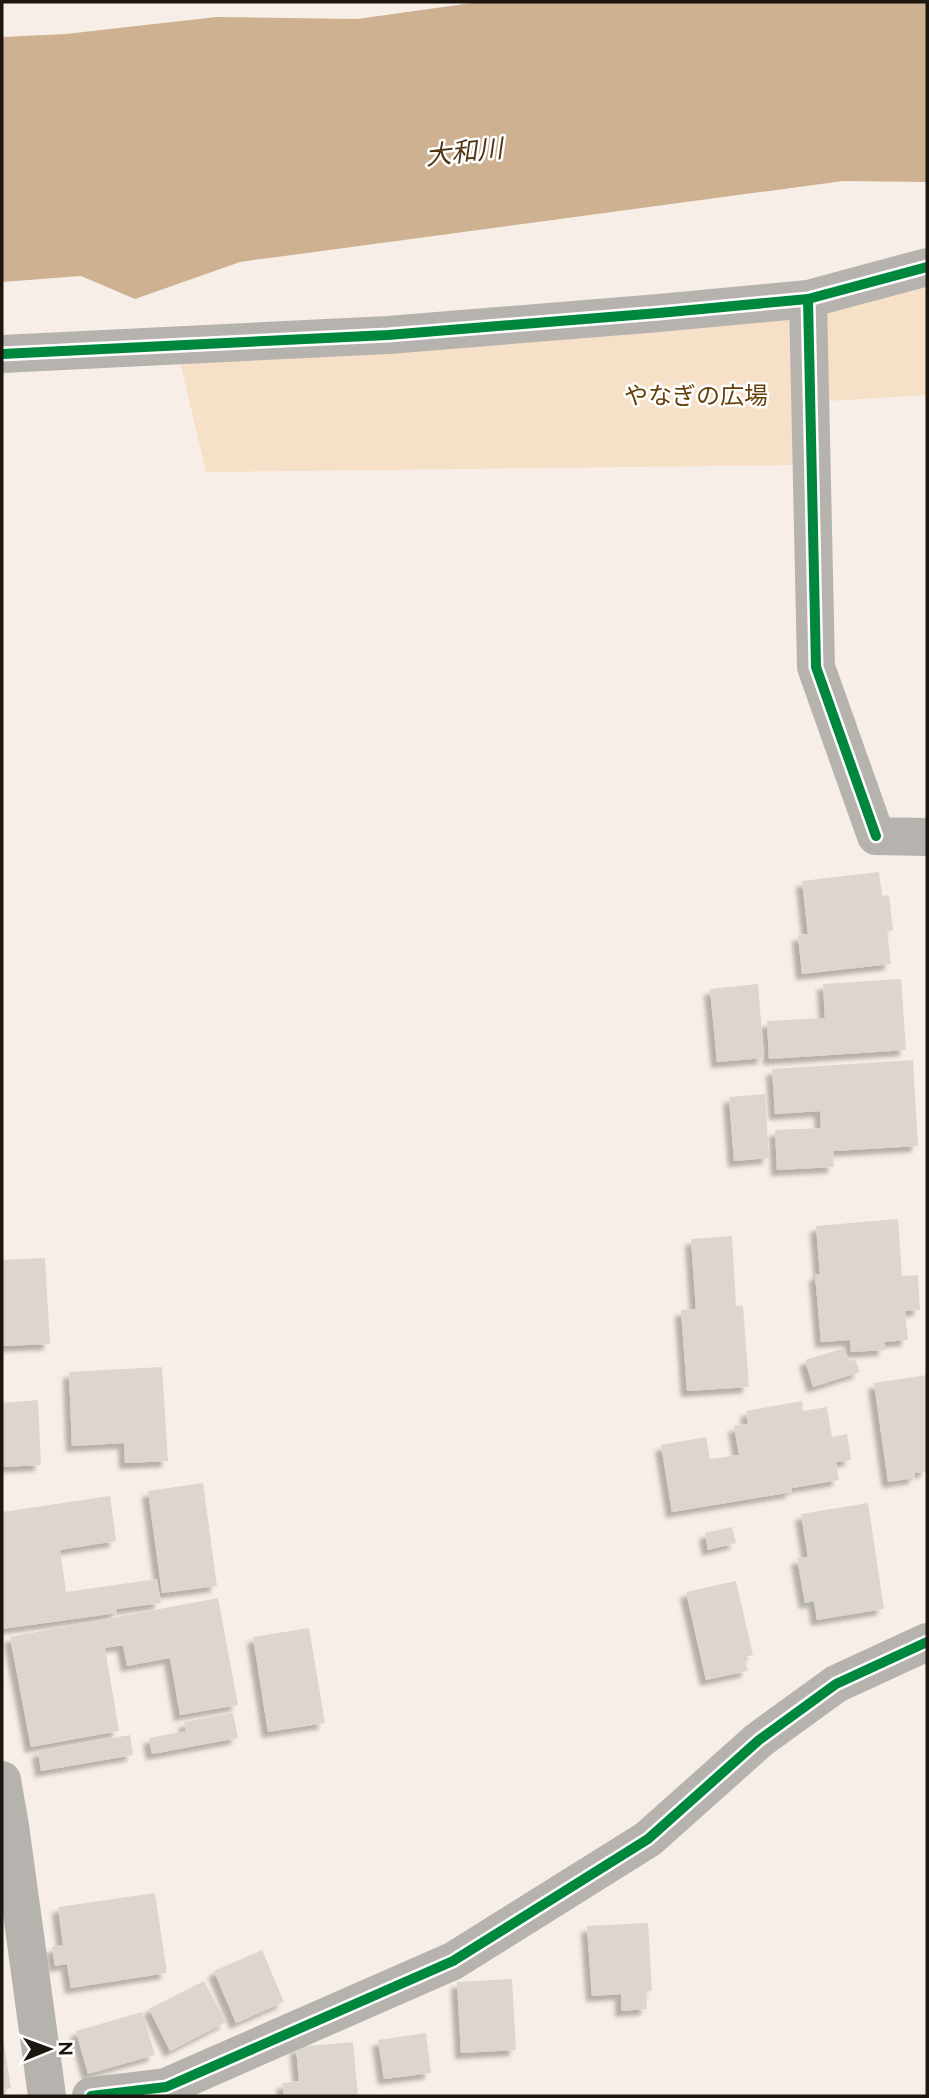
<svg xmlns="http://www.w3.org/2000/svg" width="929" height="2098" viewBox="0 0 929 2098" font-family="Raleway,'Noto Sans JP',sans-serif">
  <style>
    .green { fill: #f6e0c8 }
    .water { fill: #ceb191 }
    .building { fill: #ddd6ce; filter: url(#shadow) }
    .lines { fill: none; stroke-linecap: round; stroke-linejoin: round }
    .minor { stroke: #b6b3af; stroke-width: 38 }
    .cycleway-casing { stroke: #fff; stroke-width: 15 }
    .cycleway { stroke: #00873e; stroke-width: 10 }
    .labels { text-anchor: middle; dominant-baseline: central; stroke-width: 5; stroke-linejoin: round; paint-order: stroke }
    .park-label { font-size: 24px; fill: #653f08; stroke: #fff }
    .water-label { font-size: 26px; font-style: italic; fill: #503512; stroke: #fff }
  </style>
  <defs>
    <filter id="shadow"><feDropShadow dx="-6" dy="6" stdDeviation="2" flood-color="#0004"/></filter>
  </defs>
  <rect width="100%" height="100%" fill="#f7efe7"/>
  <path class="green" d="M927,285V395L829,401L817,307Z
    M799,315L796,465L206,472L180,362Z"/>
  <path class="water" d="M479,2H927V182L843,181L240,262L135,299L81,276L2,282V37L66,34L216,17L357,19Z"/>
  <path class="building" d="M879,872L882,896L889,895L893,930L887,931L891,964L802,974L798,935L808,934L802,881Z
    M901,979L906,1050L769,1059L767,1021L825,1018L823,984Z
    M758,984L764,1058L717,1062L710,989Z
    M913,1060L918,1146L833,1151L834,1167L777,1170L775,1130L821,1128L820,1111L775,1114L772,1069Z
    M765,1094L769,1158L734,1161L729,1097Z
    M898,1219L902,1276L918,1275L920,1310L905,1311L908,1340L884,1342L885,1350L851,1352L850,1340L821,1342L815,1274H820L816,1226Z
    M732,1236L736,1306H743L749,1387L687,1391L681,1310L696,1309L691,1239Z
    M45,1258L50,1344L2,1346V1260Z
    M844,1348L849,1361L855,1359L860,1372L813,1387L805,1360Z
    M162,1367L168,1461L125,1463L124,1443L72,1446L69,1372Z
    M927,1375V1471L915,1473V1478L888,1482L874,1383Z
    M38,1400L41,1465L2,1467V1403Z
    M802,1401L803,1411L827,1407L832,1437L847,1434L851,1460L836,1462L839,1480L792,1488V1492L672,1512L661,1445L706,1437L710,1459L739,1455L734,1426L748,1424L746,1411Z
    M203,1483L217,1586L162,1593L148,1491Z
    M110,1496L116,1541L60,1550L66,1592L157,1579L161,1603L117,1609V1613L2,1629V1512Z
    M868,1503L884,1609L817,1620L814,1601L805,1603L797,1558L808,1557L801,1514Z
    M732,1527L736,1543L708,1550L705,1533Z
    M736,1581L753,1655L744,1657L748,1671L706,1680L686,1592Z
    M218,1598L238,1705L180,1715L170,1658L127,1666L123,1645L105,1648L119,1731L31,1747L10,1637Z
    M309,1628L325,1723L268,1732L253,1637Z
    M233,1713L238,1738L152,1754L149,1738L186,1731L184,1722Z
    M130,1735L133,1755L41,1771L38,1751Z
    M155,1893L167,1973L71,1988L67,1964L55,1966L52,1947L63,1945L58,1907Z
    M648,1923L652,1991L646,1992L647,2009L621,2011V1994L592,1996L587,1926Z
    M262,1950L284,2002L236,2023L214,1971Z
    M512,1979L516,2050L461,2053L457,1982Z
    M204,1981L226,2022L170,2051L149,2009Z
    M142,2012L155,2055L88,2074L76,2031Z
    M2,2032L11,2088L2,2090Z
    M426,2033L431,2073L384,2079L378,2040Z
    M353,2042L358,2096H284L282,2083L299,2081L296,2047Z"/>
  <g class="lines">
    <path class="minor" d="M808,299L816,667L876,836L927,837
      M2,354L388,335L659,313L808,299L927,267
      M2,1780L10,1826L47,2096
      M91,2096L166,2087L453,1961L648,1839L759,1740L836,1684L927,1642"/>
    <defs>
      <path id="cycleway" d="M808,299L816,667L876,836
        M2,354L388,335L659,313L808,299L927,267
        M91,2096L166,2087L453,1961L648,1839L759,1740L836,1684L927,1642"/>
    </defs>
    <use href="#cycleway" class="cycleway-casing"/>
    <use href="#cycleway" class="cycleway"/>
  </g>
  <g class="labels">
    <g class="park-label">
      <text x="696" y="395">やなぎの広場</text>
    </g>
    <g class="water-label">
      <text transform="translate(464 152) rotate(-6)">大和川</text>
    </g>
  </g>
  <rect width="929" height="2098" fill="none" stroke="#1c160f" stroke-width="7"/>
  <g transform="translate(49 2049) rotate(89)" stroke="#ffffff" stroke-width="5" paint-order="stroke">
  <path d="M0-5L12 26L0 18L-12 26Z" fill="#1c160f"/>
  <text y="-10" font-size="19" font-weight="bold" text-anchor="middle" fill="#1c160f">N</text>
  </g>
</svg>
